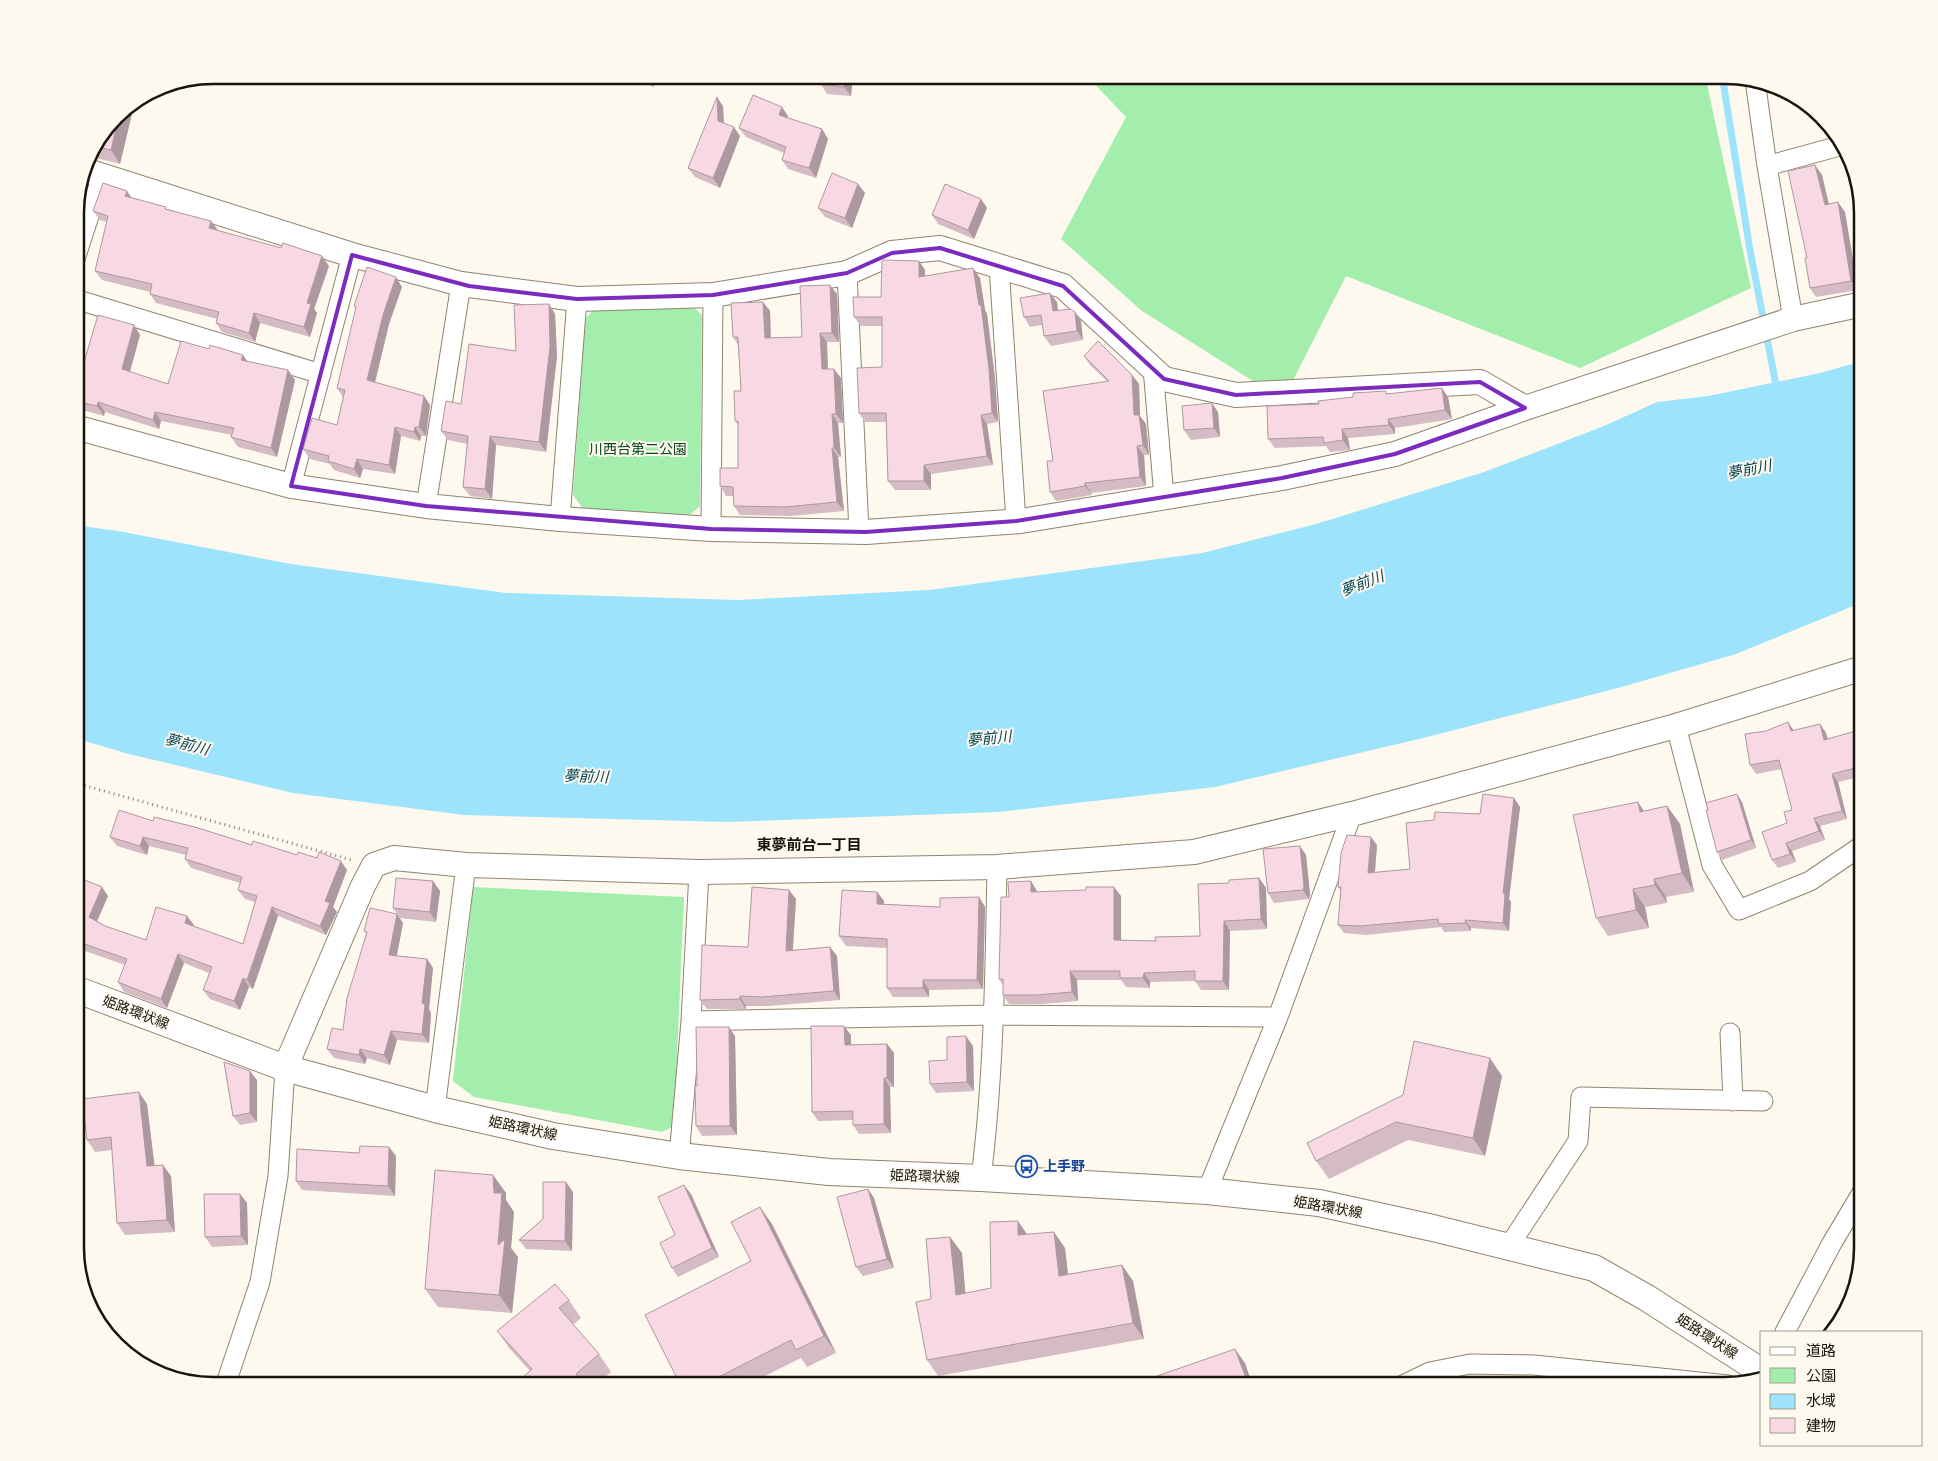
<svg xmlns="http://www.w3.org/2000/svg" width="1938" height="1461" viewBox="0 0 1938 1461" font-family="Quicksand,'Noto Sans JP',sans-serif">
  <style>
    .green { fill: #a3eeac }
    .water { fill: #9ce3fb }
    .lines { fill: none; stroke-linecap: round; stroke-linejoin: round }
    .stream { stroke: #9ce3fb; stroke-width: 7 }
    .minor-casing { stroke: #8f846c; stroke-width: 21 }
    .tertiary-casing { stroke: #8f846c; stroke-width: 26 }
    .secondary-casing { stroke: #8f846c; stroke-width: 28 }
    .path { stroke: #848076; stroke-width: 3; stroke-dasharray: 1 4; stroke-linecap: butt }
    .minor { stroke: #fff; stroke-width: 19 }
    .tertiary { stroke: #fff; stroke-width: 24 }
    .secondary { stroke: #fff; stroke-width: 26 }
    .wall { fill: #d5bbc3 }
    .shaded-wall { fill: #ae989f }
    .building { fill: #f8d9e3; stroke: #ae989f }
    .marked { fill: none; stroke: #7b2cbf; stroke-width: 4; stroke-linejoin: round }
    .labels { text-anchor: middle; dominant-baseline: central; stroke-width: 4; stroke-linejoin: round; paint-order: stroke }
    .park-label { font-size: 14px; fill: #054518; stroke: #fef9ef }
    .street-label { font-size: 14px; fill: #19150c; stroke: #fef9ef }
    .transit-label { font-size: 14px; font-weight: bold; fill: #164399; stroke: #fef9ef; text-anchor: start }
    .water-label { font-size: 15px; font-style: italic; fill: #054555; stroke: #fef9ef }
    .neighbourhood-label { font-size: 15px; font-weight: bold; fill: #19150c; stroke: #fef9ef }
    .rim { fill: none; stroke: #19150c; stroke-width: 2.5 }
  </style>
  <rect width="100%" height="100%" fill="#fef9ef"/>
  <path class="green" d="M1086,75H1705L1751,288L1580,368L1346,276L1283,400L1142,311L1061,239L1126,117Z
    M692,306L702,315L700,506L690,515L584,510L573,495L585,319L595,308Z
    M473,887L684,897L674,1126L662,1132L474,1097L453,1081Z"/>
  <path class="water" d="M1863,361V602L1736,654L1618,688L1423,738L1215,787L998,812L727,822L464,815L293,793L125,753L75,738V525L118,531L291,564L506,593L738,600L929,590L1202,553L1316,524L1484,472L1604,426L1657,402L1708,396L1820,373Z"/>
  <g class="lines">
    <path class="stream" d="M1722,75L1750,250L1777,390"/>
    <defs>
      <path id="minor" d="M1755,80L1767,166L1793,319
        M1767,166L1843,145
        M75,259L102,176
        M999,266L1016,521
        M847,273L859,532
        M75,299L321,374
        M1153,368L1164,497
        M291,486L352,255
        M426,506L461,284
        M560,519L577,299
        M711,529L713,295
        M1676,726L1712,865L1739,910L1810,881L1863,845
        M691,1021L994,1015L1278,1017
        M1730,1033L1733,1101
        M435,1109L466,865
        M679,1156L691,1021L699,872
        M981,1178C994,1075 995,971 997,867
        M1207,1191L1278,1017L1352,814
        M1509,1246L1578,1141L1581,1097L1763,1101
        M1785,1332L1832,1243L1863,1191
        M225,1386L260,1282L278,1176L285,1068
        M1401,1386L1430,1372L1470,1364L1534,1365L1728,1385"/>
      <path id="tertiary" d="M84,170L352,255L461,284L577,299L713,295L847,273L892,253L940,248L1063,286L1164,379L1236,395L1480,382L1525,408
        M75,427L291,486L426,506L560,519L711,529L866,532L1021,521L1282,478L1395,454L1525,408L1793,319L1863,304
        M285,1068L363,886L374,865L394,858L466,865L699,872L997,867L1194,852L1352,814L1676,726L1863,668"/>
      <path id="secondary" d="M75,989L285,1068L435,1109L553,1136L679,1156L829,1172L981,1178L1207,1191L1319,1203L1433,1228L1594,1268L1647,1298L1762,1372"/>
    </defs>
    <use href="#minor" class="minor-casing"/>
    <use href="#tertiary" class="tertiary-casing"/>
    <use href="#secondary" class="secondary-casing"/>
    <path class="path" d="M75,783L352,860"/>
    <use href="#minor" class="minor"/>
    <use href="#tertiary" class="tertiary"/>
    <use href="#secondary" class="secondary"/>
  </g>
  <path class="wall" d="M631,75H659L653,87Z
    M822,75H853L851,96L827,94L821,84Z
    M135,101L120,164L88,156L89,152L122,109Z
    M723,106L724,123L740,136L720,188L695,177L688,168Z
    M788,116V118L822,129L828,139L816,178L788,169L782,160L784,153L746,137L739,128Z
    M1815,165L1822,175L1829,204L1845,212L1858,290L1816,297L1810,288L1807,258Z
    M865,193L852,228L825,217L818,208Z
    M132,198L168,210L217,230L329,266L314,309L317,313L310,337L260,323L255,342L222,332L216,323L217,319L156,303L150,294V292L102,280L95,271L107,222L100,220L93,211Z
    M981,199L987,208L974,239L938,224L932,215Z
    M919,261L925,270V276L980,278L985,310L987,314L995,378L998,422L987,424L993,465L931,474V490H895L888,481L886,422H865L859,413L882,367V326H861L854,317L881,297Z
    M402,287L389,324L375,383L424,396L430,405L426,436H421L420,441L401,436L395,474L363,469L360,478L334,470L330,464L310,459L303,449L337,425L343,397L337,388L356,309L354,306Z
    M837,294L839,342H827L828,369L841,378L843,423H838L841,457H838L844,511L791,516L740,515L734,506L733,496H726L720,486L738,468V425L735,421L741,391L738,345L733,337L763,302L770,311L771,338L802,337Z
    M1057,302L1058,310L1075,312L1081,321L1083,340L1051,346L1044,336L1042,325L1030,327L1024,317Z
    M549,304L555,314L557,356L546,452L496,445L492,499L470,496L463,487L467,444L448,440L441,431L461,404L516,351Z
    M134,325L140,335L130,372L168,384L209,349L243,355L247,361L288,370L295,380L277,457L238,447L231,437L232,435L161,421L159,429L105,412L104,416L79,409L75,404V389L84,362Z
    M1084,356L1132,375L1139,384L1140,416L1146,424L1149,455H1144L1146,486L1091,493L1092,495L1056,501L1050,492L1053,461L1107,381L1090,365Z
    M1388,393L1448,397L1452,419L1395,428V434L1348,438L1350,450L1330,452L1326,446L1275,448L1268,439L1319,404Z
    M1218,412L1220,437L1191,440L1184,430Z
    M1820,724L1826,733L1828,739L1863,730V776L1838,782L1847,819L1820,826L1825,840L1792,851L1796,862L1778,868L1772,860L1792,810L1782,769L1756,774L1750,765L1794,731Z
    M1514,798L1520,807L1509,899L1511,902L1509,931L1471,928V931L1444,932L1441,927L1366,935L1344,933L1338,925L1341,891L1338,887L1377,845L1375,873L1410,869L1480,814Z
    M1742,802L1756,848L1722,860L1717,852Z
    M1667,806L1680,824L1694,892L1666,897L1667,903L1645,907L1649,928L1608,936L1596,918L1644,811Z
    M153,821L252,845L347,870L333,907L337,912L326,935L278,916L253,989L249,987L240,1010L210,999L203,990L209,973L184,963L167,1008L124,992L118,982L125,965L85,951L75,973V876L108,896L97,921L105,926L146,940L194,925L193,926L243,944L255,902L245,899L238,890L240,883L191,868L185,859L186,855L149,846L147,855L117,846L110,837Z
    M1306,855L1310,895L1309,899L1274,903L1268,893Z
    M1259,878L1266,888L1267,929L1230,931L1229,990H1201L1195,981L1150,982V988L1126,987L1121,980H1077L1078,1001L1043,1004H1009L1003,995V985L999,979L1009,897L1037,891L1038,892L1121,896V940L1156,941L1200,936L1229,883Z
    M433,881L440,891L436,922L400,918L393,908Z
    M789,890L796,899L793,950L830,947L837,956L840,1000L769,1006H746V1009H707L700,1000L748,947Z
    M877,892L884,901V904L940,907L979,897L985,907L983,989L929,990V997H893L887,988V948L846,946L839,936Z
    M397,914L403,923L397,956L427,959L433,968L429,1009L431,1013L429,1043L397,1040L390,1065L367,1058L365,1064L334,1058L327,1049L343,1030L366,933L364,931Z
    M851,1035V1045L887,1044L894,1053V1087H890L891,1133L859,1134L853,1125V1120L818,1121L812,1112Z
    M735,1036L737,1135L702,1136L696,1126L697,1086Z
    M973,1046L974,1091L936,1093L930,1084L947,1060Z
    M1502,1076L1485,1156L1408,1140L1329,1179L1316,1161L1307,1143Z
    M257,1080V1122L240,1125L233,1116Z
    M147,1104L154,1165L171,1176L175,1232L125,1235L117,1223L112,1150L95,1152L87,1140Z
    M389,1147L396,1156L395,1196L302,1190L296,1181L359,1153Z
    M493,1175L506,1193V1200L514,1212L511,1248L518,1257L512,1313L438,1307L425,1289Z
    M868,1189L874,1198L894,1268L863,1276L856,1267Z
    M573,1192L572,1251L526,1249L519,1240Z
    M240,1194L247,1203L248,1245L212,1247L205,1237Z
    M691,1194L719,1257L678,1277L672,1268L675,1235Z
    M772,1224L836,1353L807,1367L801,1358L745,1386H681Z
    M1027,1234L1065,1248L1068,1274L1122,1265L1133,1281L1144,1339L938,1376L927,1360L931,1299L950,1237L962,1253L965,1293L991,1288Z
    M569,1300L581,1318L573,1325L599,1354L611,1372L595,1386H513L530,1371L510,1349L497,1331Z"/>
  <path class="shaded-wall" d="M644,75H659L653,87Z
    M846,75H853L851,96L844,87Z
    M717,97L723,106L724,130L718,121Z
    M135,101L120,164L111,150L120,111L122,109Z
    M782,107L788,116L785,124L779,115Z
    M734,127L740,136L720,188L713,178Z
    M822,129L828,139L816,178L809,168Z
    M1815,165L1822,175L1831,214L1825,205Z
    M858,184L865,193L852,228L845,218Z
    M80,188L84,194L78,213L75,209V204Z
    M127,191L133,200L125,196Z
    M981,199L987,208L974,239L968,230Z
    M1838,202L1845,212L1858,290L1851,281Z
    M211,221L218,230L209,228Z
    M322,256L329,266L314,309L317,313L310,337L304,327L307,303Z
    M919,261L925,270V286L919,277Z
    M973,268L980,278L985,310L987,314L995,378L998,422L992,413L979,305Z
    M396,277L402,287L389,324L373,390L367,380L383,315Z
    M830,285L837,294L839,342L832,333Z
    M1050,293L1057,302L1059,320L1053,311Z
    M763,302L770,311L771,347L765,338Z
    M549,304L555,314L557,356L546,452L539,442Z
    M1075,312L1081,321L1083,340L1077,331Z
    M254,313L260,323L255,342L249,333Z
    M134,325L140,335L128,378L122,369Z
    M820,333L827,342L828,378L822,369Z
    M243,355L249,364L241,360Z
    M834,369L841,378L843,423L836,414Z
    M288,370L295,380L277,457L271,448Z
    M1132,375L1139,384L1140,416L1146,424L1149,455L1143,445L1134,415Z
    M1442,388L1448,397L1452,419L1445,410Z
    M424,396L430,405L426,436L419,427Z
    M98,402L105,412L104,416L97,406Z
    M1212,403L1218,412L1220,437L1214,428Z
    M155,412L161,421L159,429L153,420Z
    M832,414L838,423L841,457L834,448Z
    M981,415L987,424L993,465L987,456Z
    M1388,419L1395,428V434L1389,425Z
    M395,427L401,436L395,474L389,465Z
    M415,427L421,436L420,441L414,432Z
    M1342,429L1348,438L1350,450L1343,440Z
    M490,436L496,445L492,499L485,489Z
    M1137,446L1144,455L1146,486L1140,477Z
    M832,448L838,457L844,511L837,502Z
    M357,459L363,469L360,478L354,469Z
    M924,465L931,474V490L924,481Z
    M1085,483L1091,493L1092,495L1085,486Z
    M1788,722L1794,731H1791Z
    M1820,724L1826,733L1830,748L1824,740Z
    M1832,774L1838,782L1847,819L1842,811Z
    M1737,794L1742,802L1756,848L1751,840Z
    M1514,798L1520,807L1509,899L1511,902L1509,931L1503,923V893Z
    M1638,802L1650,820L1640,812Z
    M1667,806L1680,824L1694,892L1682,873Z
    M1814,818L1820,826L1825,840L1819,831Z
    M143,837L149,846L147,855L140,846Z
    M1371,837L1377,845L1374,882L1368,873Z
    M1786,843L1792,851L1796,862L1790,854Z
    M1300,846L1306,855L1310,895L1309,899L1303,890Z
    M341,861L347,870L333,907L337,912L326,935L320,926L325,901Z
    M1259,878L1266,888L1267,929L1261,919Z
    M1654,879L1666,897L1667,903L1655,885Z
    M433,881L440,891L436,922L430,912Z
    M1031,881L1037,891L1038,901L1031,892Z
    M102,887L108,896L95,926L89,917Z
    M1114,887L1121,896V949L1114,940Z
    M1633,889L1645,907L1649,928L1636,910Z
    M789,890L796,899L792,960L786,951Z
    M877,892L884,901L883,913L877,904Z
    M979,897L985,907L983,989L977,980Z
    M272,907L278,916L253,989L247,980Z
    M397,914L403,923L395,964L389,955Z
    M187,916L194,925L191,932L185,923Z
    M1465,920L1471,928V931L1466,923Z
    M1224,921L1230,931L1229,990L1223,981Z
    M79,942L85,951L76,973L75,951Z
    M830,947L837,956L840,1000L834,991Z
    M178,954L184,963L167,1008L161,999Z
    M427,959L433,968L429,1009L431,1013L429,1043L422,1034V1003Z
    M1070,971L1077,980L1078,1001L1072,992Z
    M1144,973L1150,982V988L1143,978Z
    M243,978L249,987L240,1010L234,1001Z
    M923,980L929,990V997L923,988Z
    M740,996L746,1006V1009L740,999Z
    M844,1026L851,1035V1054L845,1045Z
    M729,1027L735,1036L737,1135L730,1126Z
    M391,1031L397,1040L390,1065L384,1055Z
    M966,1036L973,1046L974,1091L967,1082Z
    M887,1044L894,1053V1087L887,1078Z
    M360,1049L367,1058L365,1064L359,1055Z
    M1490,1058L1502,1076L1485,1156L1473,1138Z
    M250,1071L257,1080V1122L250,1113Z
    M884,1078L890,1087L891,1133L884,1124Z
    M139,1092L147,1104L156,1177L147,1166Z
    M389,1147L396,1156L395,1196L388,1186Z
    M163,1165L171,1176L175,1232L167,1220Z
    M493,1175L506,1193V1200L514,1212L511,1248L518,1257L512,1313L499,1295L498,1245Z
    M566,1182L573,1192L572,1251L565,1241Z
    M684,1185L691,1194L719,1257L712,1248Z
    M868,1189L874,1198L894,1268L887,1259Z
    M240,1194L247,1203L248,1245L241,1236Z
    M760,1207L772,1224L836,1353L824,1336Z
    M1018,1221L1029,1237L1018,1235Z
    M1054,1232L1065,1248L1070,1292L1059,1276Z
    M950,1237L962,1253L967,1311L956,1295Z
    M1122,1265L1133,1281L1144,1339L1133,1323Z
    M1235,1349L1245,1363L1253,1386H1249Z"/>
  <path class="building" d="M822,75H846L844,87L821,84Z
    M753,95L782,107L779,115L822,129L809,168L782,160L786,147L739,128Z
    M717,97L718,121L734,127L713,178L688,168Z
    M120,111L111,150L94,146Z
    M1815,165L1825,205L1838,202L1851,281L1810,288L1805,258H1807L1788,171Z
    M832,173L858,184L845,218L818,208Z
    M103,183L127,191L125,196L166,207L165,209L211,221L209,228L281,248L283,243L322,256L307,303L311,304L304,327L254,313L249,333L216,323L219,312L150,294L152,284L95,271L108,216L93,211Z
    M945,184L981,199L968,230L932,215Z
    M884,260L919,261V277L973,268L979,305H981L989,369L992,413L981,415L987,456L924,465V481H888L886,413H859L857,368L882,367V317H854L853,297H881L882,261Z
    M367,267L396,277L383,315L367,380L424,396L419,427H415L414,432L395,427L389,465L357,459L354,469L328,461L329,456L303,449L312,418L337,425L345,390L337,388L356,307L354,306Z
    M830,285L832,333H820L822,369H834L836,414H832L834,448H832L837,502L785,507L734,506L733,487L720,486V468H738V421H735L734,391H741L738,337H733L731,303L763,302L765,338L802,337L800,286Z
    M1050,293L1053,311L1071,309L1075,312L1077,331L1044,336L1041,315L1024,317L1020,298Z
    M549,304L550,347L539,442L490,436L485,489L463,487L468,436L441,431L446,401L461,404L469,344L516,351L514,305Z
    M98,315L134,325L122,369L168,384L181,341L209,349L210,345L243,355L241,360L288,370L271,448L231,437L234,428L155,412L153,420L98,402L97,406L75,401V389L82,362H84Z
    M1098,341L1132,375L1134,415H1139L1143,445L1137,446L1140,477L1085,483V486L1050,492L1047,461H1053L1043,391L1109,381L1084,356Z
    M1442,388L1445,410L1388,419L1389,425L1342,429L1343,440L1324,443L1323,437L1268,439L1267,406L1319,404L1318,401L1353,397V393L1386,391V394Z
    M1212,403L1214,428L1184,430L1182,406Z
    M1788,722L1791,731L1820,724L1824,740L1863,729V766L1832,774L1842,811L1814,818L1819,831L1786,843L1790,854L1772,860L1762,832L1787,823L1784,812L1792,810L1779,760L1750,765L1745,734L1766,731Z
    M1483,794L1514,798L1503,893L1505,894L1503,923L1465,920L1466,923L1439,924L1438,919L1360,926L1338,925L1341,887H1338L1341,853L1347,835L1371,837L1368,873L1410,869L1406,823L1434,820L1435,812L1480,814Z
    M1737,794L1751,840L1717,852L1706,810H1708L1706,803Z
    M1638,802L1640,812L1667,806L1682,873L1654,879L1655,885L1633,889L1636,910L1596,918L1573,815Z
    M119,810L153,821L154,817L195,827L252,845L253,841L297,855L298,852L317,858L319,852L341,861L325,901L330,903L320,926L272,907L247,980L243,978L234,1001L203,990L212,967L178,954L161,999L118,982L127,959L79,942L75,951V876L102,887L89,917L105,926L146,940L156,907L187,916L185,923L243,944L257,896L238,890L242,877L185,859L188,848L143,837L140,846L110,837Z
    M1300,846L1304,886L1303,890L1268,893L1263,849Z
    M396,878L433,881L430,912L393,908Z
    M1259,878L1261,919L1224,921L1223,981H1195V971L1144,973L1143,978H1120V971H1070L1072,992L1036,995H1003V979H999L1001,897H1009L1008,882L1031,881V892L1086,890V887H1114V940L1156,941L1155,937L1200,936L1198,884L1229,883V880Z
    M752,887L789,890L786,951L830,947L834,991L762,997L740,996V999L700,1000L702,945L748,947Z
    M842,890L877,892V904L940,907V898L979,897L977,980H923V988H887V939L839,936Z
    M370,908L397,914L389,955L427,959L422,1003L425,1004L422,1034L391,1031L384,1055L360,1049L359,1055L327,1049L332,1028L343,1030L347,998L367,932L364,931Z
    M811,1026H844L845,1045L887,1044V1078H884V1124L853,1125V1111L812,1112Z
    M696,1027H729L730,1126H696L695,1086H697Z
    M966,1036L967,1082L930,1084L929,1061L947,1060V1037Z
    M1414,1041L1490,1058L1473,1138L1396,1122L1316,1161L1307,1143L1403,1095Z
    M224,1062L250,1071V1113L233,1116Z
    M139,1092L147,1166L163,1165L167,1220L117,1223L111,1137L87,1140L82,1099Z
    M360,1146L389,1147L388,1186L296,1181L297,1149L359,1153Z
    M435,1170L493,1175L494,1193H502L498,1245L505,1239L499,1295L425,1289Z
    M543,1182H566L565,1241L519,1240L543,1219Z
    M684,1185L712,1248L672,1268L660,1243L675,1235L658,1197Z
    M868,1189L887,1259L856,1267L837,1197Z
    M204,1194H240L241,1236L205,1237Z
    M760,1207L824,1336L796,1350L791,1340L701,1386H681L645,1315L751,1261L731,1222Z
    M1018,1221V1235L1054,1232L1059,1276L1122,1265L1133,1323L927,1360L916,1302L931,1299L926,1239L950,1237L956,1295L991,1288L990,1222Z
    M555,1284L569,1300L559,1308L599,1354L576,1374L587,1386H513L532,1369L497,1331Z
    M1235,1349L1249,1386H1138L1158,1379L1157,1376Z"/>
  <path class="marked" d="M940,248L1063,286L1164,379L1236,395L1480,382L1525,408L1395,454L1282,478L1016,521L866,532L711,529L426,506L291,486L352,255L469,286L577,299L713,295L847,273L892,253Z"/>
  <defs>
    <symbol id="bus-ring" viewBox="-11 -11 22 22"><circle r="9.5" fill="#fef9ef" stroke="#1a4fb4" stroke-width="1.5"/><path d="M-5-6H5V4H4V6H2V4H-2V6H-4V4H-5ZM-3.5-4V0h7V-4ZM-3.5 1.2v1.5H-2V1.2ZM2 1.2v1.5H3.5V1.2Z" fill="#1a4fb4"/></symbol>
  </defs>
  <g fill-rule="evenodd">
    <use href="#bus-ring" x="1014" y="1154" width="25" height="25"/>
  </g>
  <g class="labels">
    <g class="park-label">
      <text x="638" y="449">川西台第二公園</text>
    </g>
    <g class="street-label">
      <text transform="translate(136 1012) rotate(21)">姫路環状線</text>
      <text transform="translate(523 1128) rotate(12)">姫路環状線</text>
      <text transform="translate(925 1176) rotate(2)">姫路環状線</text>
      <text transform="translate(1328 1207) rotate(10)">姫路環状線</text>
      <text transform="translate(1707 1336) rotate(33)">姫路環状線</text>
    </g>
    <g class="transit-label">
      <text x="1043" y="1166">上手野</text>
    </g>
    <g class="water-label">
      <text transform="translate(1749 469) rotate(-11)">夢前川</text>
      <text transform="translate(1362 583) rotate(-21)">夢前川</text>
      <text transform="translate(989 738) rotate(-6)">夢前川</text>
      <text transform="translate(187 744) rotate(15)">夢前川</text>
      <text transform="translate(586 776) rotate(2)">夢前川</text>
    </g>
    <g class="neighbourhood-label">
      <text x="809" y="844">東夢前台一丁目</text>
    </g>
  </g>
  <path d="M0 0H1938V1461H0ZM213 84H1725A129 129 0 0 1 1854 213V1248A129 129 0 0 1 1725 1377H213A129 129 0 0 1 84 1248V213A129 129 0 0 1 213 84Z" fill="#fef9ef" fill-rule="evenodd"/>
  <path class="rim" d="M213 84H1725A129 129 0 0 1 1854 213V1248A129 129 0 0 1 1725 1377H213A129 129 0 0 1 84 1248V213A129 129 0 0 1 213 84Z"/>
  <rect x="1760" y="1331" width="162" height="115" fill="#fef9ef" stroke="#a29e94"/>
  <rect x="1770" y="1347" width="25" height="8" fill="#ffffff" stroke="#a29e94"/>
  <text x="1806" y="1356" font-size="15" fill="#19150c">道路</text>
  <rect x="1770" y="1368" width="25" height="15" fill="#a3eeac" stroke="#a29e94"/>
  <text x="1806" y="1381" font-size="15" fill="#19150c">公園</text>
  <rect x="1770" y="1394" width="25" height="15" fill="#9ce3fb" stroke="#a29e94"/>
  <text x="1806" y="1406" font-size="15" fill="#19150c">水域</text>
  <rect x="1770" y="1418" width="25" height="15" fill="#f8d9e3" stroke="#a29e94"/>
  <text x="1806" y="1431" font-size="15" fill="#19150c">建物</text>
</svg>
